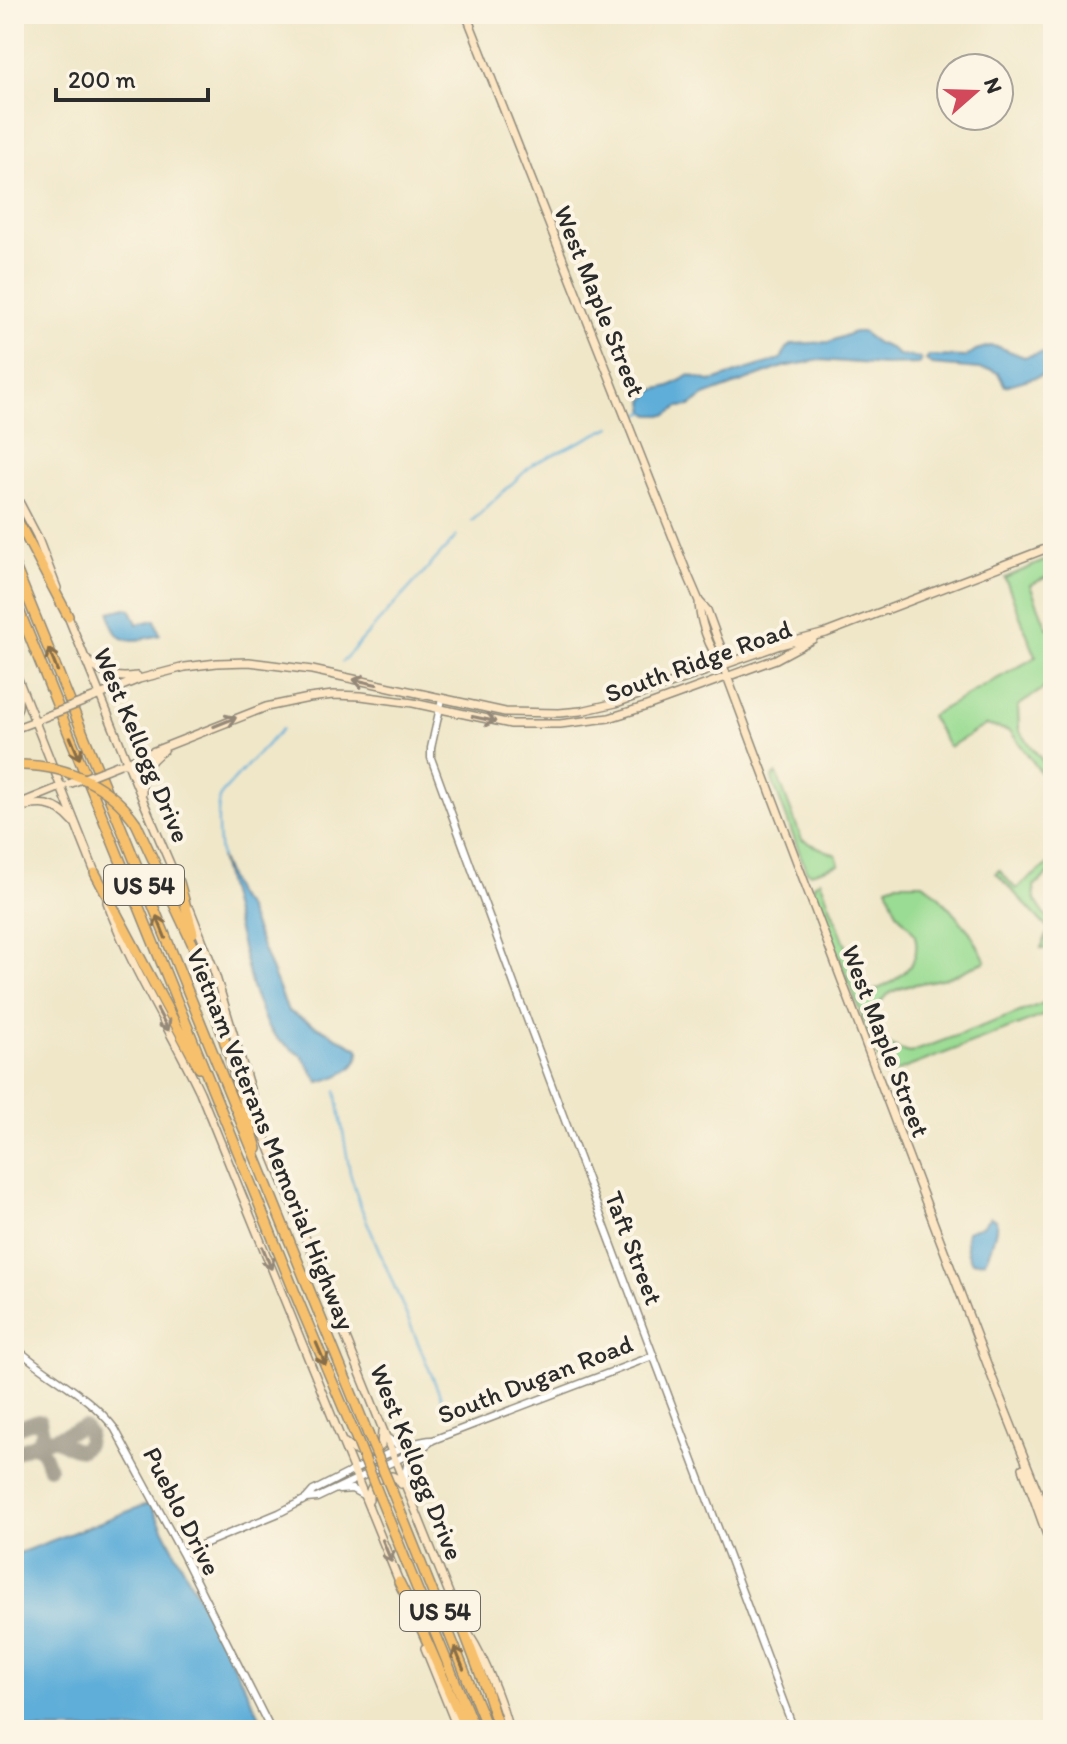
<svg xmlns="http://www.w3.org/2000/svg" width="1067" height="1744" viewBox="0 0 1067 1744" font-family="Itim,sans-serif">
  <style>
    .green { fill: #9adc93; stroke: #62845f; stroke-width: 2 }
    .water { fill: #5faed9; stroke: #456c82; stroke-width: 2 }
    .lines { fill: none; stroke-linecap: round; stroke-linejoin: round }
    .stream { stroke: #5faed9; stroke-width: 2 }
    .taxiway { stroke: #8e897a; stroke-width: 14 }
    .tertiary-casing { stroke: #8e897a; stroke-width: 9 }
    .secondary-casing { stroke: #8e897a; stroke-width: 10 }
    .motorway-casing { stroke: #8e897a; stroke-width: 12 }
    .tertiary { stroke: #fff; stroke-width: 6 }
    .secondary { stroke: #fce6c4; stroke-width: 7 }
    .motorway { stroke: #f7c06c; stroke-width: 9 }
    .secondary-bridge-casing { stroke: #8e897a; stroke-width: 10; stroke-linecap: butt }
    .motorway-bridge-casing { stroke: #8e897a; stroke-width: 12; stroke-linecap: butt }
    .secondary-bridge { stroke: #fce6c4; stroke-width: 7 }
    .motorway-bridge { stroke: #f7c06c; stroke-width: 9 }
    .oneway { stroke: #876e48 }
    .oneway2 { stroke: #948878 }
    .labels { text-anchor: middle; dominant-baseline: central; stroke-width: 8; stroke-linejoin: round; paint-order: stroke }
    .shield { fill: #fcf5e5; stroke: #6a6863; stroke-width: 2 }
    .shield-label { font-size: 24px; font-weight: bold; fill: #2b2b2b }
    .street-label { font-size: 26px; fill: #2b2b2b; stroke: #fcf5e5 }
  </style>
  <rect width="100%" height="100%" fill="#fcf5e5"/>
  <filter id="ink" filterUnits="userSpaceOnUse"><feTurbulence type="fractalNoise" baseFrequency=".0125" numOctaves="2"/><feDisplacementMap in="SourceGraphic" scale="16" xChannelSelector="R" yChannelSelector="G"/><feConvolveMatrix kernelMatrix="1 2 1 2 8 2 1 2 1" color-interpolation-filters="sRGB"/></filter>
  <filter id="wash" filterUnits="userSpaceOnUse"><feTurbulence type="fractalNoise" baseFrequency=".006" numOctaves="4" result="noise"/><feDisplacementMap in="SourceGraphic" scale="32" xChannelSelector="R" yChannelSelector="G"/><feGaussianBlur stdDeviation="1.8" result="paint"/><feColorMatrix in="noise" values="0 0 0 0 0 0 0 0 0 0 0 0 0 0 0 0 0 1.4 0 .05"/><feComposite in="paint" operator="in"/></filter>
  <g filter="url(#wash)">
    <rect width="100%" height="100%" fill="#f0e7c9"/>
    <path class="green" d="M1053,557V565L1048,567L1051,575L1030,585L1047,628L1053,627V682L1018,706L1019,730L1053,775V789L1010,731L986,725L949,747L930,716L1036,657L1005,578Z
      M777,774L802,840L836,855L839,864L814,872L810,873L806,870L772,779L773,776Z
      M1053,860V870L1034,886L1035,900L1053,927V950L1041,948L1049,930L996,873L999,870L1016,889Z
      M820,880L862,986L873,991C896,982 923,965 915,936C912,926 901,920 896,910C892,903 890,894 887,886L896,883H923L936,893L970,932L986,961C973,967 959,974 945,978C919,985 867,985 879,1026C884,1045 892,1048 910,1053L1044,1003L1053,976V1012L885,1076L813,890L814,885Z"/>
    <path class="water" d="M854,332H862L877,343L892,349L898,355L920,358L921,362L919,364L884,365L820,360L783,367L704,396L690,406L679,407L667,415H650L646,412L644,401L654,390L670,386L690,375L709,381L716,380L739,372L781,359L786,349L793,344L829,342Z
      M990,346L999,347L1024,357L1053,350V372L1005,386L998,373L991,370L932,365L926,360L929,356L966,357L976,350Z
      M126,608L131,610L137,624L155,620L160,635C134,641 113,648 110,612Z
      M220,857L236,896L246,907L288,1011L359,1049C361,1069 336,1078 319,1082L302,1056L279,1040L267,1026L252,988Z
      M990,1217L996,1220C998,1229 990,1252 985,1261L972,1262C966,1253 965,1242 967,1231L982,1226Z
      M150,1503L267,1730H14V1555Z"/>
    <g class="lines">
      <path class="stream" d="M637,416L646,412
        M472,521L533,464L611,427
        M342,662L457,536
        M221,858C218,845 216,806 221,795C224,790 230,785 233,781C249,763 265,746 282,729
        M336,1091L350,1173L360,1205L443,1402"/>
      <path class="taxiway" d="M14,1429L38,1420L40,1421L43,1433L36,1444
        M30,1446C44,1447 45,1457 49,1468
        M14,1453C25,1448 43,1438 55,1440C65,1442 69,1450 81,1450L87,1444L89,1433L83,1427L48,1440"/>
    </g>
  </g>
  <g filter="url(#ink)">
    <g class="lines">
      <defs>
        <path id="tertiary" d="M442,699L431,748V758L525,1014L794,1730
          M14,1346C46,1376 88,1393 115,1429L182,1553L271,1730
          M386,1437L396,1444L409,1443
          M405,1479C406,1466 407,1460 418,1452
          M339,1490L352,1489L365,1496
          M306,1499L317,1498L424,1447L433,1440L653,1356
          M182,1553L279,1513L306,1499L313,1491C338,1479 409,1439 432,1440"/>
        <path id="secondary" d="M466,14L687,573L699,601L707,610L718,640L723,652L721,660L756,754L992,1377L1053,1530
          M14,492L37,536L57,588
          M699,601C699,617 709,651 721,660
          M67,614L144,803L180,887
          M87,660C103,676 115,679 137,676
          M14,669L96,875
          M95,697L139,679L185,667L217,663L249,662L312,670L505,712L559,713L581,711L616,703L780,645L826,633L1053,546
          M14,716L18,707L19,687
          M14,729L38,720
          M124,763L266,707L309,698L333,695L361,696L413,703L511,724H560L609,718L644,707L776,659L813,639
          M142,793C141,773 148,761 164,750
          M19,804L63,786
          M14,809C40,802 55,801 73,822
          M107,902C131,969 170,1028 200,1092L400,1584
          M190,909L213,967L264,1135L461,1623C482,1650 500,1697 509,1730
          M345,1443C359,1456 366,1456 381,1446L382,1432
          M1023,1468L1053,1552
          M369,1500C368,1485 378,1477 392,1476L398,1479L401,1484
          M425,1648L458,1730"/>
        <path id="motorway" d="M14,514L68,616
          M14,564L368,1434
          M14,598L297,1298L357,1440
          M136,823L193,945L232,1064L257,1149
          M95,873L199,1068
          M179,882L193,933
          M392,1491L488,1730
          M380,1498L475,1730
          M399,1582L416,1616L466,1730
          M461,1623L487,1692L499,1730"/>
      </defs>
      <use href="#tertiary" class="tertiary-casing"/>
      <use href="#secondary" class="secondary-casing"/>
      <use href="#motorway" class="motorway-casing"/>
      <use href="#tertiary" class="tertiary"/>
      <use href="#secondary" class="secondary"/>
      <use href="#motorway" class="motorway"/>
      <defs>
        <path id="secondary-bridge" d="M42,718L93,698
          M69,784L120,764"/>
        <path id="motorway-bridge" d="M23,765C68,766 110,785 136,823
          M368,1434L392,1491
          M357,1440L380,1498"/>
      </defs>
      <use href="#secondary-bridge" class="secondary-bridge-casing"/>
      <use href="#motorway-bridge" class="motorway-bridge-casing"/>
      <use href="#secondary-bridge" class="secondary-bridge"/>
      <use href="#motorway-bridge" class="motorway-bridge"/>
    </g>
    <defs><path id="oneway-shaft" d="M-6 0H5M1.5-3L5.5 0L1.5 3" fill="none" stroke-width="1.6" stroke-linecap="round" stroke-linejoin="round" transform="scale(2)"/></defs>
    <g class="oneway">
      <use href="#oneway-shaft" transform="translate(53 660) rotate(-112)"/>
      <use href="#oneway-shaft" transform="translate(75 748) rotate(67)"/>
      <use href="#oneway-shaft" transform="translate(161 927) rotate(-112)"/>
      <use href="#oneway-shaft" transform="translate(321 1354) rotate(67)"/>
      <use href="#oneway-shaft" transform="translate(459 1658) rotate(-112)"/>
    </g>
    <g class="oneway2">
      <use href="#oneway-shaft" transform="translate(365 682) rotate(-168)"/>
      <use href="#oneway-shaft" transform="translate(484 719) rotate(12)"/>
      <use href="#oneway-shaft" transform="translate(225 722) rotate(-22)"/>
      <use href="#oneway-shaft" transform="translate(163 1020) rotate(62)"/>
      <use href="#oneway-shaft" transform="translate(267 1258) rotate(68)"/>
      <use href="#oneway-shaft" transform="translate(387 1551) rotate(68)"/>
    </g>
  </g>
  <g class="labels">
    <g class="shield">
      <rect x="104" y="865" width="80" height="40" rx="6"/>
      <rect x="400" y="1591" width="80" height="40" rx="6"/>
    </g>
    <g class="shield-label">
      <text x="144" y="885">US 54</text>
      <text x="440" y="1611">US 54</text>
    </g>
    <g class="street-label">
      <text transform="translate(600 301) rotate(68)">West Maple Street</text>
      <text transform="translate(698 661) rotate(-20)">South Ridge Road</text>
      <text transform="translate(142 745) rotate(67)">West Kellogg Drive</text>
      <text transform="translate(886 1041) rotate(69)">West Maple Street</text>
      <text transform="translate(271 1139) rotate(68)">Vietnam Veterans Memorial Highway</text>
      <text transform="translate(634 1248) rotate(69)">Taft Street</text>
      <text transform="translate(535 1379) rotate(-21)">South Dugan Road</text>
      <text transform="translate(417 1462) rotate(68)">West Kellogg Drive</text>
      <text transform="translate(182 1511) rotate(63)">Pueblo Drive</text>
    </g>
  </g>
  <rect width="1067" height="1744" fill="none" stroke="#fcf5e5" stroke-width="48"/>
  <g transform="translate(975 92) rotate(70)"><circle r="38" fill="#fcf5e5" stroke="#a8a49b" stroke-width="2"/>
  <path d="M0-6L14 30L0 20L-14 30Z" fill="#d1495b"/>
  <text y="-12" font-size="22" font-weight="bold" text-anchor="middle" fill="#2b2b2b">N</text>
  </g>
  <path d="M56 88v12h152v-12" fill="none" stroke="#2b2b2b" stroke-width="4"/>
  <text x="68" y="88" font-size="24" fill="#2b2b2b" stroke="#fcf5e5" stroke-width="6" paint-order="stroke">200 m</text>
</svg>
